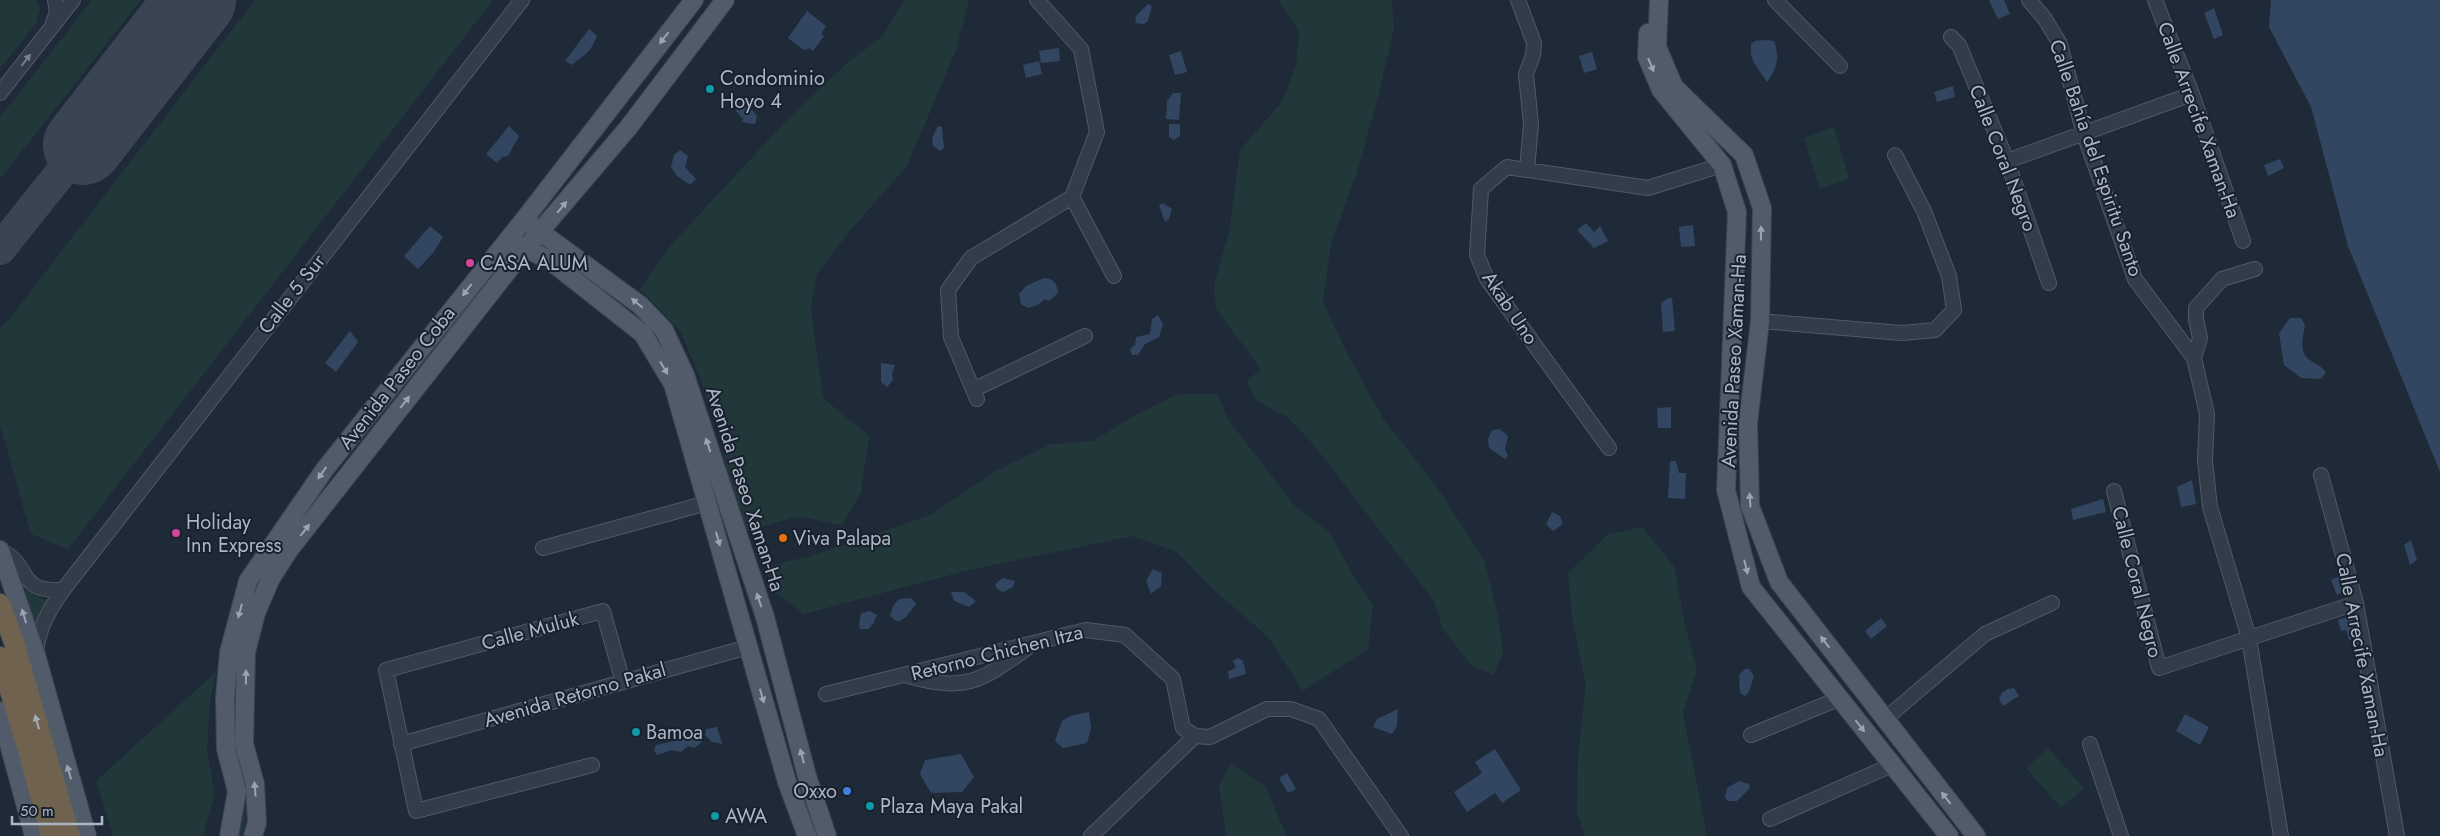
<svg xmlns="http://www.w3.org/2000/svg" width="2440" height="836" viewBox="0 0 2440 836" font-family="Jost,sans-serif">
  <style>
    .green { fill: #21373a }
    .water { fill: #324561 }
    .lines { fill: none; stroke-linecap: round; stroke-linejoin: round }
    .taxiway { stroke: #3a4554; stroke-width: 32 }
    .runway { stroke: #3a4554; stroke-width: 80 }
    .minor-casing { stroke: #505967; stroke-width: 16 }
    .major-casing { stroke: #3c4553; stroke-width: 20 }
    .highway-casing { stroke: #3e4654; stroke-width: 22 }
    .minor { stroke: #333c49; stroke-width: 14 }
    .major { stroke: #515b69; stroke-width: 18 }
    .highway { stroke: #6f6350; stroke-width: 20 }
    .oneway { fill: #9ba4b3 }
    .oneway2 { fill: #767f8e }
    .oneway3 { fill: #a7aeba }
    .culture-dot { fill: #0f9aa8; stroke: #19212d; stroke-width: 2 }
    .hotel-dot { fill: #d1479c; stroke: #19212d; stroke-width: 2 }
    .food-dot { fill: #e8710a; stroke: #19212d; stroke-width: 2 }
    .shop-dot { fill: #3f7fe0; stroke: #19212d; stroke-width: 2 }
    .labels { text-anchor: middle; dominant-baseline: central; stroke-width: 4; stroke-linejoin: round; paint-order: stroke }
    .poi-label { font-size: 20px; fill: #adb6c6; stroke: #19212d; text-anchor: start }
    .street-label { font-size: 20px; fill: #adb6c6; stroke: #19212d }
  </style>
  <rect width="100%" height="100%" fill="#1f2a39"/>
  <path class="green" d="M0,0H35L40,8L36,24L0,68Z
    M92,0H141L0,179V117Z
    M255,0H493L68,549L31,534L0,425V328L7,322Z
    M904,0H969L956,50L907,166L848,233L817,274L811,308L823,398L869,436L861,492L842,526L799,516L747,531L731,488L720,437L702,383L681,332L640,289L671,245L784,123L848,62L882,37Z
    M1278,0H1392L1394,29L1377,101L1356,176L1331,243L1323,303L1347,353L1384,420L1437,487L1484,560L1498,616L1503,653L1493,675L1471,665L1443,629L1434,601L1313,444L1287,417L1255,400L1247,381L1261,369L1216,309L1214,286L1229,232L1240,150L1281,103L1296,65L1299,31Z
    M1834,127L1849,179L1820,189L1804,138Z
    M1178,394H1218L1227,418L1294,505L1329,532L1359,585L1373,604L1368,649L1303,691L1268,637L1213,589L1177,552L1132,536L965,571L804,614L768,587L769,566L810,556L930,515L996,471L1051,444L1093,441L1130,418Z
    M1642,527L1674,566L1684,620L1697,669L1683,713L1707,836H1585L1577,813L1578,753L1586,685L1572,618L1568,573L1608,534Z
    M27,590L47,601L36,623H33L24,592Z
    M216,672L210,701L207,751L215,794L203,836H113L96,781Z
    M2048,748L2084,788L2061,808L2026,768Z
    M1231,764L1265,786L1287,836H1226L1219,786Z
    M242,769L247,771C248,793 249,815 242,836H236L242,813L240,771Z"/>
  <path class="water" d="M1989,0H2004L2010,14L1998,19Z
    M2271,0H2440V472L2348,246L2311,107L2269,27Z
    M1148,4L1152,6L1148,21L1144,24L1135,23L1136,16Z
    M2214,8L2223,35L2214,39L2204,13Z
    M807,11L826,26L821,34L824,36L813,51L809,48L804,50L788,38Z
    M589,29L597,36C589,55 586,53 572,65L565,61Z
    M1766,40L1774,41C1780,57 1777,69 1767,82L1754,63L1751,54V44L1755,41Z
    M1059,48L1060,61L1041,63L1039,51Z
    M1181,51L1187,72L1175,75L1169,55Z
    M1592,52L1597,69L1584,73L1579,56Z
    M1039,61L1042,74L1026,78L1023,65Z
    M1953,86L1955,97L1937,102L1934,92Z
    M1173,93H1181L1179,120L1166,119L1167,101Z
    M737,104C744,103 753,110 757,116L755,124L742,122L743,119L736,111Z
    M1169,124H1180V136L1174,140L1169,137Z
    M509,126L519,136L508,156L502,157L497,163L486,154Z
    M938,126L942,127L944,148L940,151L933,146L932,138Z
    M680,150L688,156L685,167L696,179L690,185L677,176L671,167L674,155Z
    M2280,159L2284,168L2268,176L2264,165Z
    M1163,203L1172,209L1169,219L1165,222L1159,205Z
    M1586,223L1594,232L1600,226L1608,241L1594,248L1577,230Z
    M1693,225L1695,246L1681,247L1679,227Z
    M430,226L443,237L433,253L418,269L404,256Z
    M1044,278C1054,279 1057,283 1058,293L1049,301L1045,299L1038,305L1028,308L1021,304L1019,294L1026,286Z
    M1668,298H1672L1675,331L1663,332L1661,303Z
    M1158,315L1163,324L1159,337L1145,344L1138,355H1132L1130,349L1135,345L1136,337L1150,334L1152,319Z
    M2290,318H2301L2305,325C2303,337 2298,352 2310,360C2317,365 2321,365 2326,373L2320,379L2301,378L2284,365L2279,333Z
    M350,331L358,342L336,372L325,363Z
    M881,363L895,365L892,374L893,380L887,387L881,382Z
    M1671,407V428H1658L1657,408Z
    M1500,429L1508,436L1505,449L1508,456L1505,459L1489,448L1488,439L1492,430Z
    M1670,461H1676L1679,473H1686L1685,499L1668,498Z
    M2192,480L2196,504L2181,507L2177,487Z
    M2103,499L2106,512L2073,520L2071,509Z
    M1552,512L1560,516L1563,524L1553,531L1546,524Z
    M2411,540L2417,560L2410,565L2404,545Z
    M1153,569L1162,573L1161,586L1151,594L1146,581Z
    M2342,575L2345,591L2337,595L2331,580Z
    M1003,578L1015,581L1013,587L1003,592L997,589L995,584Z
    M951,592H964L976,601L969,607L954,601Z
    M911,598L916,604L906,617L898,622L890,616L893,606L899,599Z
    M870,611L877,615L873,624L868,629H860L859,623L861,613Z
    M2350,616L2356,638L2349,640L2346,630L2341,631L2338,620Z
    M1881,618L1887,626L1871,639L1865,631Z
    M1238,658L1243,661L1246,674L1229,679L1228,671L1236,668L1233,661Z
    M1745,669H1749L1754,676L1749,692L1745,696L1740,693L1739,675Z
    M2014,688L2019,696L2003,706L1999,699C2002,691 2005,689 2014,688Z
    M1398,709L1397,726L1392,734L1373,727L1377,719Z
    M1089,712L1091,728L1087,743L1063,748L1055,741L1062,721L1070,716Z
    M2185,714L2209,727L2200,745L2176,731Z
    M717,727L722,743V744L712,742L705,735L706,729Z
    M692,733H697L701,738V743L694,748L688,746L681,752L672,750L657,755L654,750L656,745L686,738Z
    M1495,749L1521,790L1502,803L1495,793L1467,812L1454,792L1482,773L1475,762Z
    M961,754L974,777L962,792L931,793L920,774L925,760Z
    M1287,773L1296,789L1288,793L1279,778Z
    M1739,781L1749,784L1750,788L1737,801H1728L1725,797L1727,788Z"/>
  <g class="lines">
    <path class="taxiway" d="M0,249L83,145"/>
    <path class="runway" d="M83,145L196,0"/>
    <defs>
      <path id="minor" d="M1518,0L1534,43L1533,55L1526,74L1531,124L1527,170
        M1775,0L1840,66
        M2029,0L2045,19L2060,44L2084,134L2135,279L2194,358L2207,414L2205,461L2210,507L2249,638L2281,836
        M2155,0L2192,94L2243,241
        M53,23L57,12L55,0
        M1951,37L1959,45L2007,161L2049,283
        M0,93L73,0
        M2007,161L2192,94
        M1072,197L1114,276
        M1760,321L1902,333L1935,330L1954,310L1949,276L1924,211L1895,155
        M2194,358L2200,338L2196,319V308L2222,279L2255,269
        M973,390L1085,336
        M977,399L951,337L948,290L971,258L1072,197L1097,132L1081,49L1037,0
        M1609,448L1487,279L1477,255L1481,189L1507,167L1648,188L1722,165
        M2321,475L2356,603L2397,836
        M2114,491L2159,668L2356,603
        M543,548L707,503
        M1,551C33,565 14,592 63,590
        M36,652C39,627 49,610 63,590L522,0
        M908,676C966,692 979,682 1026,649
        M826,694L1086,630L1125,635L1173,679L1183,728L1195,736L1210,737L1267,709H1291L1319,719L1401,836
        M1885,719L1985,634L2052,603
        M1751,735L1833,701H1841
        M401,744L748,647
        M2090,744L2121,836
        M592,765L416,811L386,670L603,611L623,682
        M1770,819L1892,765
        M1091,836L1195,736"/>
      <path id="major" d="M1659,0L1657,47L1674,87L1744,155L1762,208L1760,321L1748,423L1750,506L1779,582L1976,836
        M1648,33L1647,57L1661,90L1722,165L1737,212L1726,490L1751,587L1949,836
        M531,225L640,305L664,330L685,375L765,617L807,776L827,836
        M517,244L549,260L643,334L673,384L787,782L807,836
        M0,550L36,655L87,836
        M0,711L34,836
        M229,836L237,791L226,749L225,698L229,652L248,581L325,469L523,221L694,0
        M253,836L257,823L255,784L244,744L246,652L256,613L270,580L289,550L525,249L628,128L725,0"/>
      <path id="highway" d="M0,604L14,642L70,836
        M0,657L30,757L51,836"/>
    </defs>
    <use href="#minor" class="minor-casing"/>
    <use href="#major" class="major-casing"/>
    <use href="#highway" class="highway-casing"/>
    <use href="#minor" class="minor"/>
    <use href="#major" class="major"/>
    <use href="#highway" class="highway"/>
  </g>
  <defs><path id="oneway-solid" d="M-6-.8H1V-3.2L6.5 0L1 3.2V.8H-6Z" transform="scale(1.25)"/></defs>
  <g class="oneway">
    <use href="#oneway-solid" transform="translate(664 38) rotate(128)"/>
    <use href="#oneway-solid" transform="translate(1651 65) rotate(67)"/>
    <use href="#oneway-solid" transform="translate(562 207) rotate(-50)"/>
    <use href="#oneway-solid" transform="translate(1761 233) rotate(-89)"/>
    <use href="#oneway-solid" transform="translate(467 290) rotate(128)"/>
    <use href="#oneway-solid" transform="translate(637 303) rotate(-140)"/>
    <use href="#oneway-solid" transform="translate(664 368) rotate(59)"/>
    <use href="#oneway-solid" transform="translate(405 402) rotate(-52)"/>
    <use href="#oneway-solid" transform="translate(708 445) rotate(-108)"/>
    <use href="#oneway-solid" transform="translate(322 473) rotate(125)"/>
    <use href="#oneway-solid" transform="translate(1750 500) rotate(-94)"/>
    <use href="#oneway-solid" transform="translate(305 530) rotate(-52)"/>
    <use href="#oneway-solid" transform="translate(718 539) rotate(74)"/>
    <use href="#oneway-solid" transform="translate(1746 567) rotate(76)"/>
    <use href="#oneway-solid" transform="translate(759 600) rotate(-108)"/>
    <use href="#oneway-solid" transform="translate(240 611) rotate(105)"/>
    <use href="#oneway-solid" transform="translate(24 616) rotate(-107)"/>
    <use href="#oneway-solid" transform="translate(1825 642) rotate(-128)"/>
    <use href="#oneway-solid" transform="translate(246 677) rotate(-89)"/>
    <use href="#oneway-solid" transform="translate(762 696) rotate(74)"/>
    <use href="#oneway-solid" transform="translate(1860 726) rotate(52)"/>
    <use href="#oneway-solid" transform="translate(802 756) rotate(-105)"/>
    <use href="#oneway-solid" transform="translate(69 772) rotate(-106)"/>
    <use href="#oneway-solid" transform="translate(255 789) rotate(-95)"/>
    <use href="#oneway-solid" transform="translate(1946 798) rotate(-128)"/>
  </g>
  <use class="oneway2" href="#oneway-solid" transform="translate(26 60) rotate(-52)"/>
  <use class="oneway3" href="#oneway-solid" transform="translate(37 722) rotate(-106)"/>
  <g class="culture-dot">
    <circle cx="710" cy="89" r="5"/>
    <circle cx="636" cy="732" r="5"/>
    <circle cx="870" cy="806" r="5"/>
    <circle cx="715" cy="816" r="5"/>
  </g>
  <g class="hotel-dot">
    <circle cx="470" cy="263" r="5"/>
    <circle cx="176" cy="533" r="5"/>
  </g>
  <circle class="food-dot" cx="783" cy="538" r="5"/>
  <circle class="shop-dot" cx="847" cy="791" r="5"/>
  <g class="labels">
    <g class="poi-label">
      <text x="720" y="78">Condominio<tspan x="720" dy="23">Hoyo 4</tspan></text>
      <text x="480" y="263">CASA ALUM</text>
      <text x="186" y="522">Holiday<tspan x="186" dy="23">Inn Express</tspan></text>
      <text x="793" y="538">Viva Palapa</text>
      <text x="646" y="732">Bamoa</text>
      <text x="837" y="791" text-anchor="end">Oxxo</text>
      <text x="880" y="806">Plaza Maya Pakal</text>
      <text x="725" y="816">AWA</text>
    </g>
    <g class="street-label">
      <text transform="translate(2199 120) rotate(70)">Calle Arrecife Xaman-Ha</text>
      <text transform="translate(2003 158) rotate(69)">Calle Coral Negro</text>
      <text transform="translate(2096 158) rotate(71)">Calle Bahía del Espiritu Santo</text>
      <text transform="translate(292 294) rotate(-52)">Calle 5 Sur</text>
      <text transform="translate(1510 308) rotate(56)">Akab Uno</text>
      <text transform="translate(1734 361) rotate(-87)">Avenida Paseo Xaman-Ha</text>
      <text transform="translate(397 378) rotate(-52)">Avenida Paseo Coba</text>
      <text transform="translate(745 489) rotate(72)">Avenida Paseo Xaman-Ha</text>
      <text transform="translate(2137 582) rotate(76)">Calle Coral Negro</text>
      <text transform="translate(530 631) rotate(-15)">Calle Muluk</text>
      <text transform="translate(997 653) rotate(-14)">Retorno Chichen Itza</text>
      <text transform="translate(2362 655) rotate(79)">Calle Arrecife Xaman-Ha</text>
      <text transform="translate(575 695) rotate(-16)">Avenida Retorno Pakal</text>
    </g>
  </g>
  <path d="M12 816v8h90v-8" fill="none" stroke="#adb6c6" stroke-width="2.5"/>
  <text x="20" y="816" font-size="15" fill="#adb6c6" stroke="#19212d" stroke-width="4" paint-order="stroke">50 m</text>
</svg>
